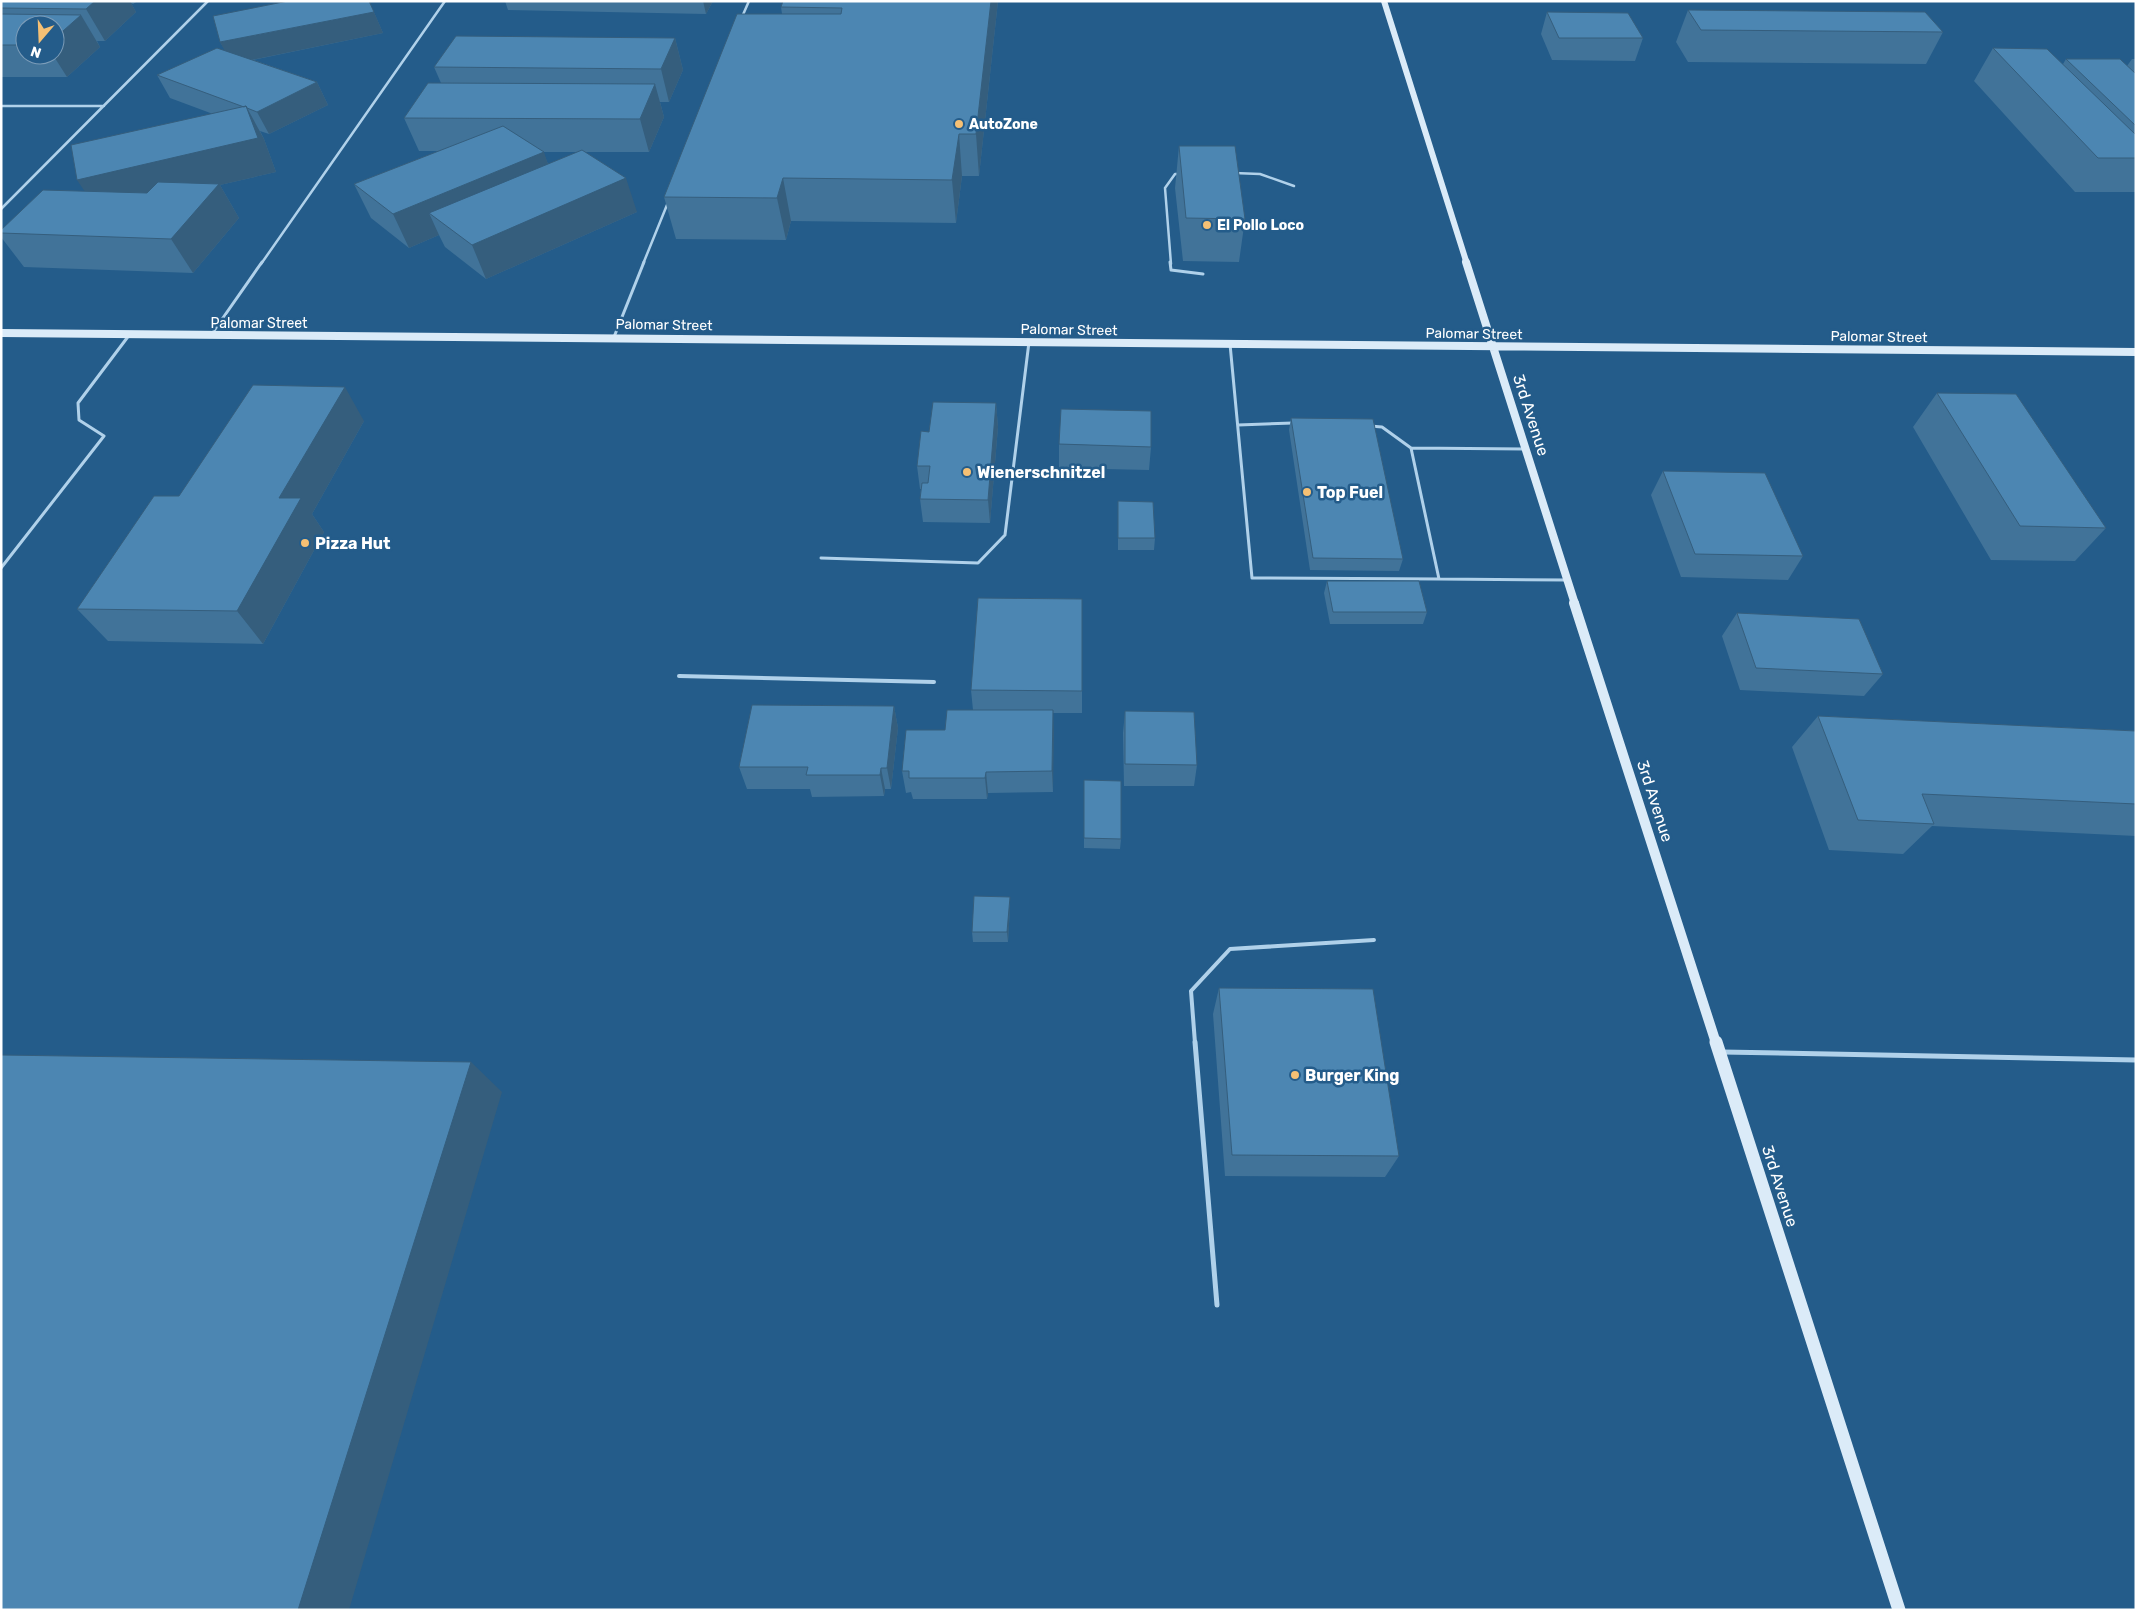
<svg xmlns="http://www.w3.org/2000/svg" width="2137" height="1611" viewBox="0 0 2137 1611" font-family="Rubik,sans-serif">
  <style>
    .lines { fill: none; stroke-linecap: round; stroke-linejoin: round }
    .service-far3 { stroke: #b0d1ea; stroke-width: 2.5 }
    .service-far2 { stroke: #b0d1ea; stroke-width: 3 }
    .service-far1 { stroke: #b0d1ea; stroke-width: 4 }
    .service { stroke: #b0d1ea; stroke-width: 5 }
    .secondary-far3 { stroke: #dbebf8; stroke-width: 6 }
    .secondary-far2 { stroke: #dbebf8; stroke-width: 8 }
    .secondary-far1 { stroke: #dbebf8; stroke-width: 10 }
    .secondary { stroke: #dbebf8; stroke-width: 13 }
    .wall { fill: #417399; fill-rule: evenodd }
    .shaded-wall { fill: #355e7d }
    .building { fill: #4c86b2; stroke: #355e7d }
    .poi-dot { fill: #f5c074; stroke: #245c8a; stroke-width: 2 }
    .labels { text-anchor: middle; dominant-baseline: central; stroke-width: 5; stroke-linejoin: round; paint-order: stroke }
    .far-poi-label { font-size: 14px; font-weight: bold; fill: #fff; stroke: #245c8a; text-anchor: start }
    .far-street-label { font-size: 14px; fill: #fff; stroke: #245c8a }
    .street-label { font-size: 16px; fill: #fff; stroke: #245c8a }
    .poi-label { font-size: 16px; font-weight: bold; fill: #fff; stroke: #245c8a; text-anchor: start }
  </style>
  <rect width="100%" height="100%" fill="#245c8a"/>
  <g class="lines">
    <path class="service-far3" d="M742,17L749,1
      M1,106H104
      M1234,173L1260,174L1294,186
      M1,209L208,1
      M261,264L445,1
      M643,264L669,200
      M1171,264L1165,188L1175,174H1182"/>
    <path class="service-far2" d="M1170,262L1171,270L1203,274
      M211,335L262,262
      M614,337L644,262
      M1230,344L1252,578L1439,579
      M1238,425L1293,423
      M1370,426L1382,427L1411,448
      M1525,449L1411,448L1439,579L1567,580
      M821,558L978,563L1005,535L1029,342
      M1,568L104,436L79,420L78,403L130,334"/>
    <path class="service-far1" d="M679,676L934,682
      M1195,1043L1191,991L1230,949L1374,940"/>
    <path class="service" d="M1195,1042L1217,1305
      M1722,1052L2136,1060"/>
    <path class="secondary-far3" d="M1384,1L1467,264"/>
    <path class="secondary-far2" d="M1466,262L1575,604
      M1,333L2136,352"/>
    <path class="secondary-far1" d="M1574,603L1716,1043"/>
    <path class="secondary" d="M1716,1042L1899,1610"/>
  </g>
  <path class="wall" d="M1,1H138L133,4L131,3L136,12L105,41H97L100,47L67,77H1ZM25,25H55V55H25Z
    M288,1H399H369L383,33L253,60L317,82L328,105L269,134L260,131L264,139L276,172L220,185L239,218L193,273L24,267L1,237V230L84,192L213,114L170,98L157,75L225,50L220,42Z
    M505,1H713L706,14L508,10Z
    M998,1L979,176H962L956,223L791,221L786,240L676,239L664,197L782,14L781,7Z
    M1688,10L1943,32L1926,64L1688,62L1676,42Z
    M1547,12L1643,38L1635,61L1552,60L1541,34Z
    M675,38L683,70L669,102H660L664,117L649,152H585L637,212L486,279L445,247L439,235L409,248L371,218L354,184L439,151H419L404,118L441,83L434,67ZM543,152H578L548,164Z
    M1993,48L2063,64L2066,59L2127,66L2132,59H2136V190L2135,192H2075L1974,81Z
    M1179,146L1245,219L1239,262L1183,261L1175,188Z
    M1937,393L2106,528L2075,561L1991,560L1913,427Z
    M996,403L998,427L990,523L923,522L920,499L921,489H920L917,466Z
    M1291,418L1403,559L1399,571L1310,570L1289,430Z
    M364,421L312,514L324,532L263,644L108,641L77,609L179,496Z
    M1059,444L1151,447L1149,470L1059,468Z
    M1663,471L1803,556L1788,580L1681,577L1651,495Z
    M1118,501L1155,538L1154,550H1118Z
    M1327,581L1427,612L1423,624H1330L1324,593Z
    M1082,599V713H1053V792L988,793L987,799H913L911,792L906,793L902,771L945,730L973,710L971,690Z
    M1737,613L1883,674L1864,696L1740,690L1722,636Z
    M894,706L898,728L891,789H885L884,796L812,797L810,789H747L739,767Z
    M1125,711L1197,765L1194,786H1124L1123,733Z
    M1818,716L2136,731V836L1932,826L1903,854L1829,850L1792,747Z
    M1084,780L1121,839L1120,849L1084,848Z
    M1010,897V907L1008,942H973L972,932Z
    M1219,988L1399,1156L1385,1177L1225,1176L1213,1014Z"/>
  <path class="shaded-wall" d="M95,1H130L136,12L105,41L86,9Z
    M703,1H713L706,14Z
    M991,1H998L979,176L976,134Z
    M374,12L383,33L232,64L220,42Z
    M81,15L100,47L67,77L53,55H55V38Z
    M675,38L683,70L669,102L661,69Z
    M317,82L328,105L269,134L257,112Z
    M655,84L664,117L649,152L640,119Z
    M246,106L264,139L276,172L220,185L239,218L193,273L171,239L100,214L77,180Z
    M959,134L962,176L956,223L952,180Z
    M544,152L555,185L429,213L439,235L409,248L393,214Z
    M626,178L637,212L486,279L472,245Z
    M783,178L791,221L786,240L777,198Z
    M345,387L364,421L312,514L324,532L263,644L237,611L279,498Z
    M996,403L998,427L990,523L988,500Z
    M894,706L898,728L891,789L887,768Z
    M1053,710L1054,732L1053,792L1052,771Z
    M881,768L885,789L884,796L880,775Z
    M986,772L988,793L987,799L985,778Z
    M1010,897V907L1008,942L1007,932Z
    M471,1062L502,1092L349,1610H298Z"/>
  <path class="building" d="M1,1H95L86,9L1,8Z
    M288,1H369L374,12L220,42L213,16Z
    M783,1H991L976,134H959L952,180L783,178L777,198L664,197L737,14H841L842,8L781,7Z
    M1688,10L1925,12L1943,32L1701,30Z
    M1547,12L1628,13L1643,38H1559Z
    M1,14L81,15L55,38V25H25V45H1Z
    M456,36L675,38L661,69L434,67Z
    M217,48L317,82L257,112L247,108L246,106L244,107L157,75Z
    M1993,48L2047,49L2136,135V158H2098Z
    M2066,59H2120L2136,74V126Z
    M428,83L655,84L640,119L404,118Z
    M246,106L258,138L77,180L71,145Z
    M503,126L544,152L393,214L354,184Z
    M1179,146H1235L1245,219L1186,218Z
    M582,150L626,178L472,245L429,213Z
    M158,182L219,184L171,239L1,233V230L43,190L147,193Z
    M253,385L345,387L279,498H301L237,611L77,609L154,496H179Z
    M1937,393L2016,394L2106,528L2020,526Z
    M933,402L996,403L988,500L920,499L922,483H928L930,466H917L921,431L929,432Z
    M1061,409L1151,411V447L1059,444Z
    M1291,418L1373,419L1403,559L1313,558Z
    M1663,471L1765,473L1803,556L1695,554Z
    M1118,501L1153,502L1155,538H1118Z
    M1327,581H1419L1427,612H1333Z
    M978,598L1082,599V691L971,690Z
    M1737,613L1859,619L1883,674L1756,668Z
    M752,705L894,706L887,768H881L880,775H806L808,767H739Z
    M947,710H1053L1052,771L986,772L985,778H909V771H902L906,730H945Z
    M1125,711L1194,712L1197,765L1125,764Z
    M1818,716L2136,731V804L1922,794L1934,824L1858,820Z
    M1084,780L1121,781V839L1084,838Z
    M974,896L1010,897L1007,932H972Z
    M1219,988L1373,989L1399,1156L1232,1155Z
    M1,1055L471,1062L298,1610H1Z"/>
  <g class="poi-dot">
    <circle cx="959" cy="124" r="5"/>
    <circle cx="1207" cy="225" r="5"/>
    <circle cx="967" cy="472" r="5"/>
    <circle cx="1307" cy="492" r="5"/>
    <circle cx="305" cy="543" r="5"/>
    <circle cx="1295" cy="1075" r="5"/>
  </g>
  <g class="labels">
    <g class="far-poi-label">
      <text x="969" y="124">AutoZone</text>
      <text x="1217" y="225">El Pollo Loco</text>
    </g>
    <g class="far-street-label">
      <text x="259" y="323">Palomar Street</text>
      <text transform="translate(664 325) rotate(1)">Palomar Street</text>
      <text transform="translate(1069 330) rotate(1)">Palomar Street</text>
      <text transform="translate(1474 334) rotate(1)">Palomar Street</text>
      <text transform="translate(1879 337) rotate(1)">Palomar Street</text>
    </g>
    <g class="street-label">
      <text transform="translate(1531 415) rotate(72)">3rd Avenue</text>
      <text transform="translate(1655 801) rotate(72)">3rd Avenue</text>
      <text transform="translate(1780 1186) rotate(72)">3rd Avenue</text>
    </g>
    <g class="poi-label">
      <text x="977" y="472">Wienerschnitzel</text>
      <text x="1317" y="492">Top Fuel</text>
      <text x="315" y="543">Pizza Hut</text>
      <text x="1305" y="1075">Burger King</text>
    </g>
  </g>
  <rect width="2137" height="1611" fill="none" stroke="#ffffff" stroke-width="5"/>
  <g transform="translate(40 40) rotate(199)"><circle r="24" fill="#245c8a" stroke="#7c9db9"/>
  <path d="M0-4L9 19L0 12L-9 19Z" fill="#f5c074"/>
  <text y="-8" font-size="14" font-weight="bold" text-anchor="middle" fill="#ffffff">N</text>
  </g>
</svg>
